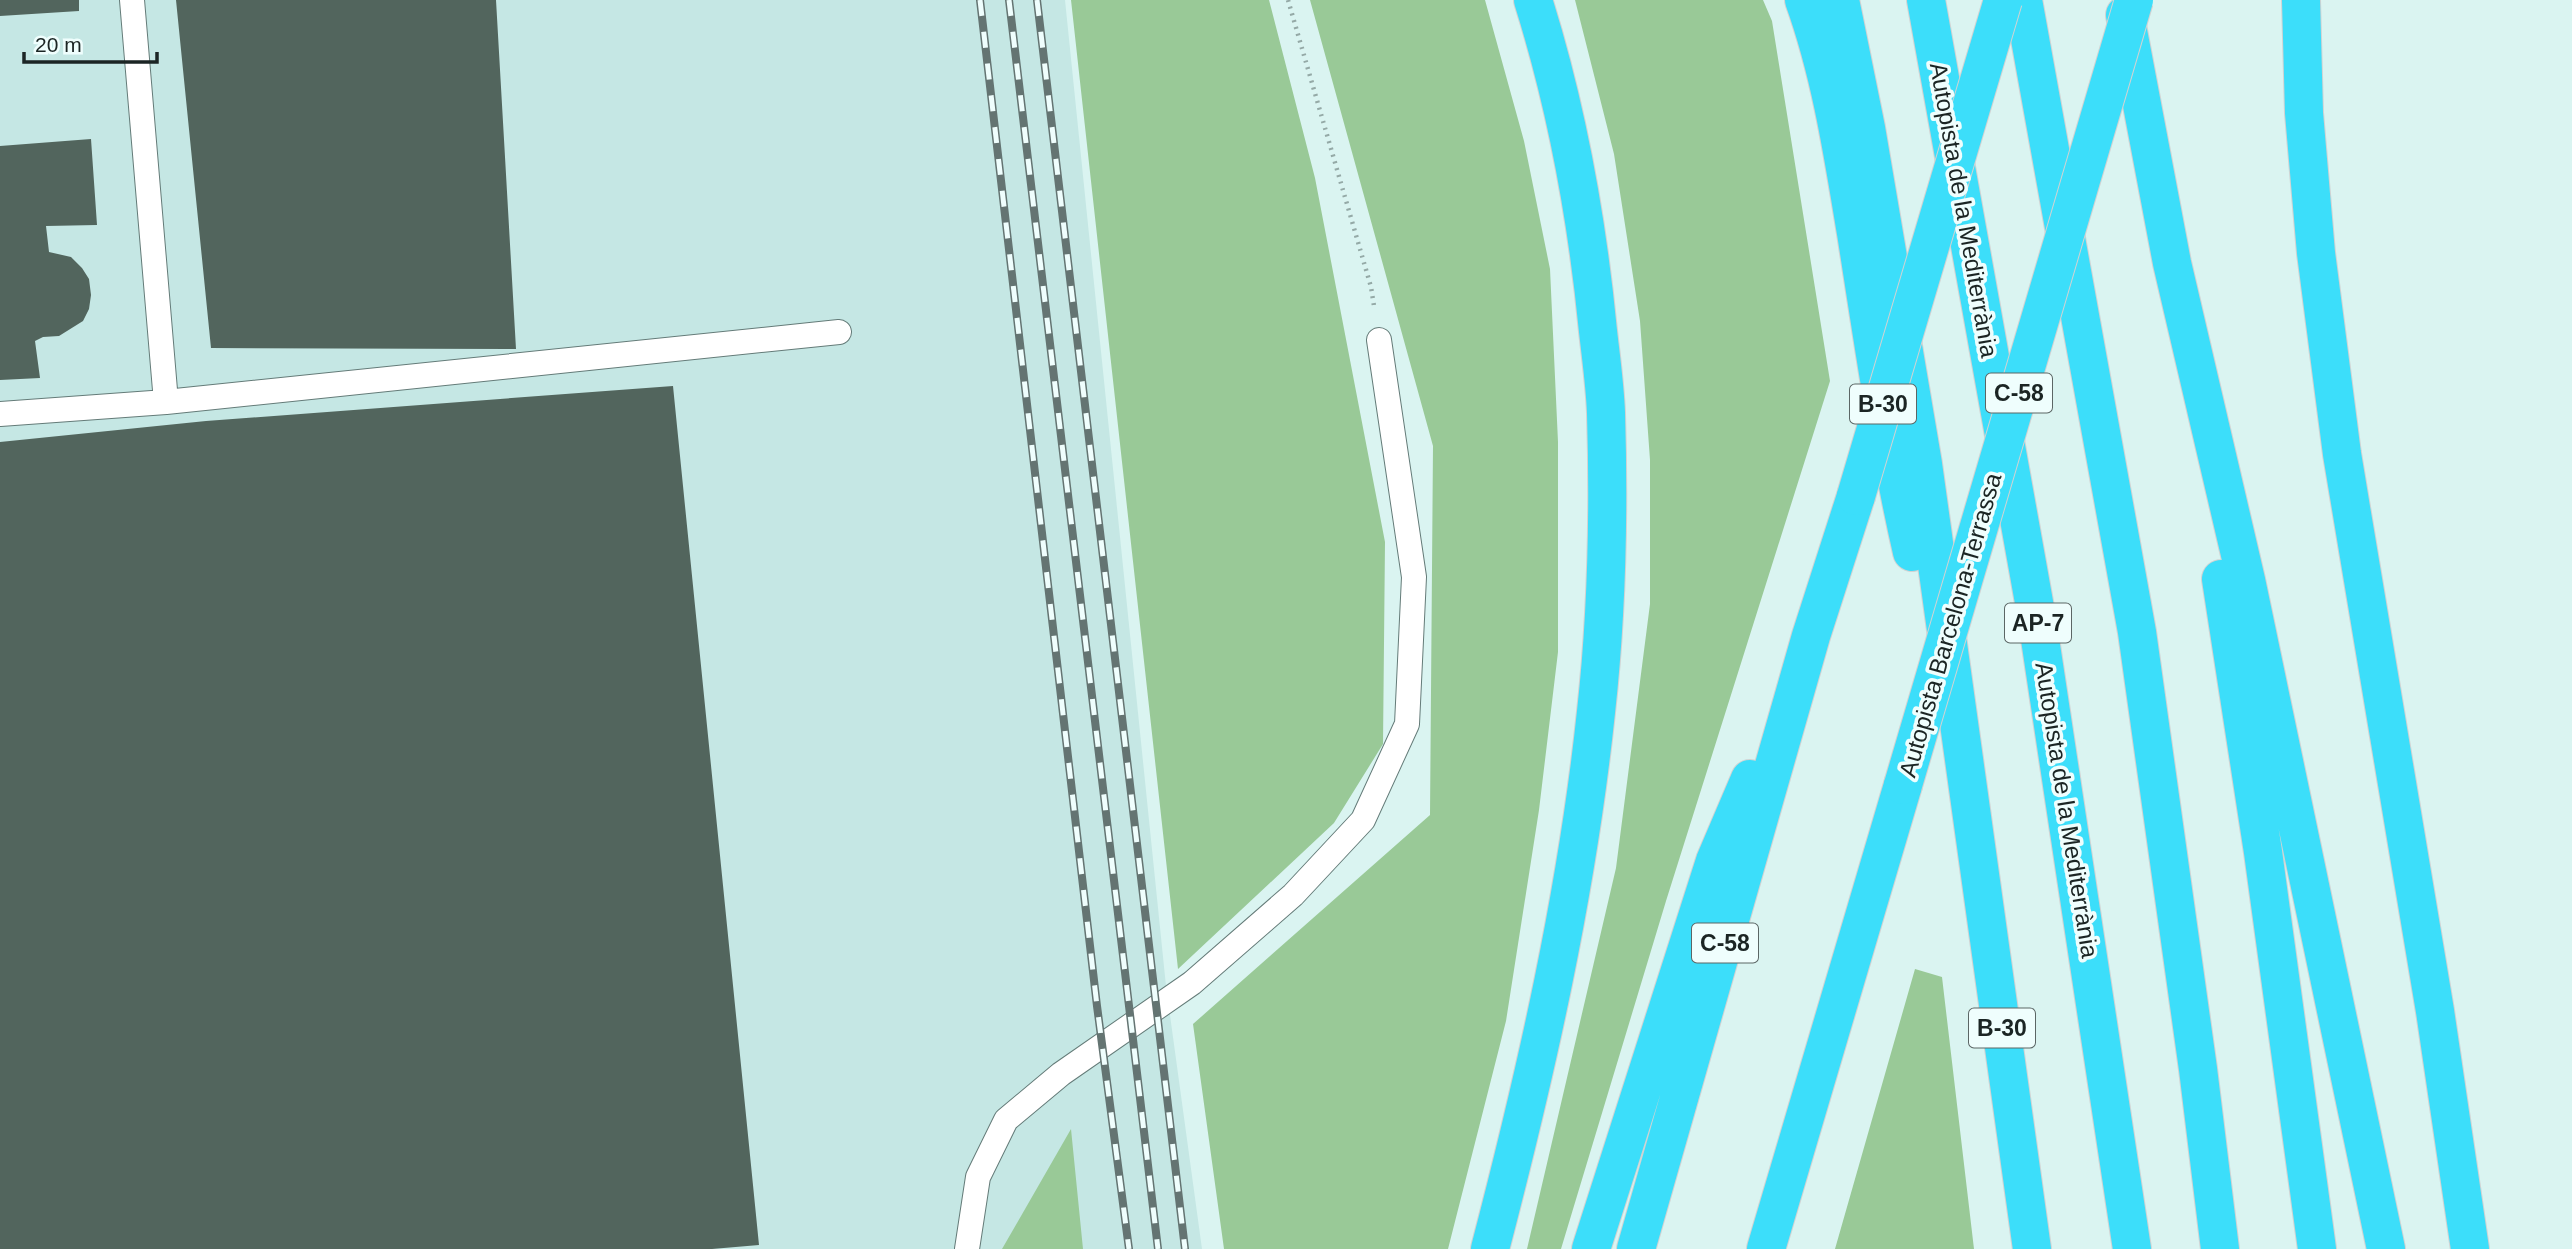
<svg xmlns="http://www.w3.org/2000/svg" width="2572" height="1249" viewBox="0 0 2572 1249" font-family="Helvetica,sans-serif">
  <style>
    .built { fill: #c5e7e4 }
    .green { fill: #99c997 }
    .building { fill: #52655d }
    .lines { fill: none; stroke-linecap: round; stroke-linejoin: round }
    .lane-casing { stroke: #647b78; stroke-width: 26 }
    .highway-casing { stroke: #d1d3d3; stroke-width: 40 }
    .path { stroke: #94a9a6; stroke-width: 4.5; stroke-dasharray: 2 5; stroke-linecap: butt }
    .lane { stroke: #fff; stroke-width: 24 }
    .highway { stroke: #3cdefa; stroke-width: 38 }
    .rail-casing { stroke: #647472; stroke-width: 8 }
    .rail { stroke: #effefd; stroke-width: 5; stroke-dasharray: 16; stroke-linecap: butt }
    .highway-bridge-casing { stroke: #d1d3d3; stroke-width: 40; stroke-linecap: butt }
    .highway-bridge { stroke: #3cdefa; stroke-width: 38 }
    .labels { text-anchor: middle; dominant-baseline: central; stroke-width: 7; stroke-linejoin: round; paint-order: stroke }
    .shield { fill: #effefd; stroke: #5b6665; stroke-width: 2 }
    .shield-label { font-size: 23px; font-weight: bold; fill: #1b2524 }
    .street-label { font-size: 24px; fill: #1b2524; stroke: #effefd }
  </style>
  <rect width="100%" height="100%" fill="#daf4f1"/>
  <path class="built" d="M0,0H1065L1166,986L1202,1249H0Z"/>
  <path class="green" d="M1071,0H1269L1315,178L1385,542L1383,744L1334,823L1178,969Z
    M1310,0H1485L1524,141L1550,269L1558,442V652L1539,810L1506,1021L1448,1249H1224L1193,1024L1430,815L1433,446Z
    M1575,0H1763L1772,21L1830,381L1666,901L1561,1249H1527L1616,868L1650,604V460L1640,321L1614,154Z
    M1915,969L1942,977L1974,1249H1835Z
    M1071,1129L1083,1249H1002Z"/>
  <path class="building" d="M0,0H79V11L0,16Z
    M176,0H496L516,349L211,348Z
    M91,139L97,225L46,226L49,252L71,257L82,268L89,279L91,295L89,309L83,321L59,336L43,337L35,341L40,378L0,380V146Z
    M673,386L759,1245L712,1249H0V442L206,421Z"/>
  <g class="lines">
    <defs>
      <path id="lane" d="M132,0L166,402
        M0,414L166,402L839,332
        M967,1249L978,1177L1006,1120L1061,1074L1192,983L1293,895L1363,820L1407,724L1414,577L1379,340"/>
      <path id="highway" d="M1804,0C1831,75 1843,155 1856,233C1873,340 1888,447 1912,552
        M1840,0L1866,128L1923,464L2032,1249
        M1926,0L2037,619L2132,1249
        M2023,0L2137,632L2198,1069L2220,1249
        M2301,0L2304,113L2316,253L2342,454L2435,1011L2470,1249
        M2125,15L2172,263L2246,580L2386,1249
        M2221,579L2263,852L2317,1249
        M1490,1249C1536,1073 1577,893 1596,712C1607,613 1609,512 1606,413C1605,386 1601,358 1598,331C1587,218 1567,108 1533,0
        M1591,1249L1715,861L1750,779
        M1636,1249L1811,636L1856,496
        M1766,1249L1903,785"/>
    </defs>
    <use href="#lane" class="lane-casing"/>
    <use href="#highway" class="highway-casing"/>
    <path class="path" d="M1288,0L1371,287L1374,306"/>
    <use href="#lane" class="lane"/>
    <use href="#highway" class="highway"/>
    <defs>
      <path id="rail" d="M980,0L1097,1006L1129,1249
        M1009,0L1158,1249
        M1037,0L1185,1249"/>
    </defs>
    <use href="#rail" class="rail-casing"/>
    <use href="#rail" class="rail"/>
    <defs>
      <path id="highway-bridge" d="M1856,496L2003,0
        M1903,785L2134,0"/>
    </defs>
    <use href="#highway-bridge" class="highway-bridge-casing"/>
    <use href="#highway-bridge" class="highway-bridge"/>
  </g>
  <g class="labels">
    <g class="shield">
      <rect x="1986" y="373.5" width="66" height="39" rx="5"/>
      <rect x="1850" y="384.5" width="66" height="39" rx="5"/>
      <rect x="2005" y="603.5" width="66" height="39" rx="5"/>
      <rect x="1692" y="923.5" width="66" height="39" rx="5"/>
      <rect x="1969" y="1008.5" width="66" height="39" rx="5"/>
    </g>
    <g class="shield-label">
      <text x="2019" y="393">C-58</text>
      <text x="1883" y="404">B-30</text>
      <text x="2038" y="623">AP-7</text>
      <text x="1725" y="943">C-58</text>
      <text x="2002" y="1028">B-30</text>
    </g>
    <g class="street-label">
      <text transform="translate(1964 210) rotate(80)">Autopista de la Mediterrània</text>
      <text transform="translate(1950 625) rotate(-74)">Autopista Barcelona-Terrassa</text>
      <text transform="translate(2067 810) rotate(81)">Autopista de la Mediterrània</text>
    </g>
  </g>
  <path d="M24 52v10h133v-10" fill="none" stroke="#1b2524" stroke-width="3.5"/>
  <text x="35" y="52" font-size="21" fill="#1b2524" stroke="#effefd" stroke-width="5" paint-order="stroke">20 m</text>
</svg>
